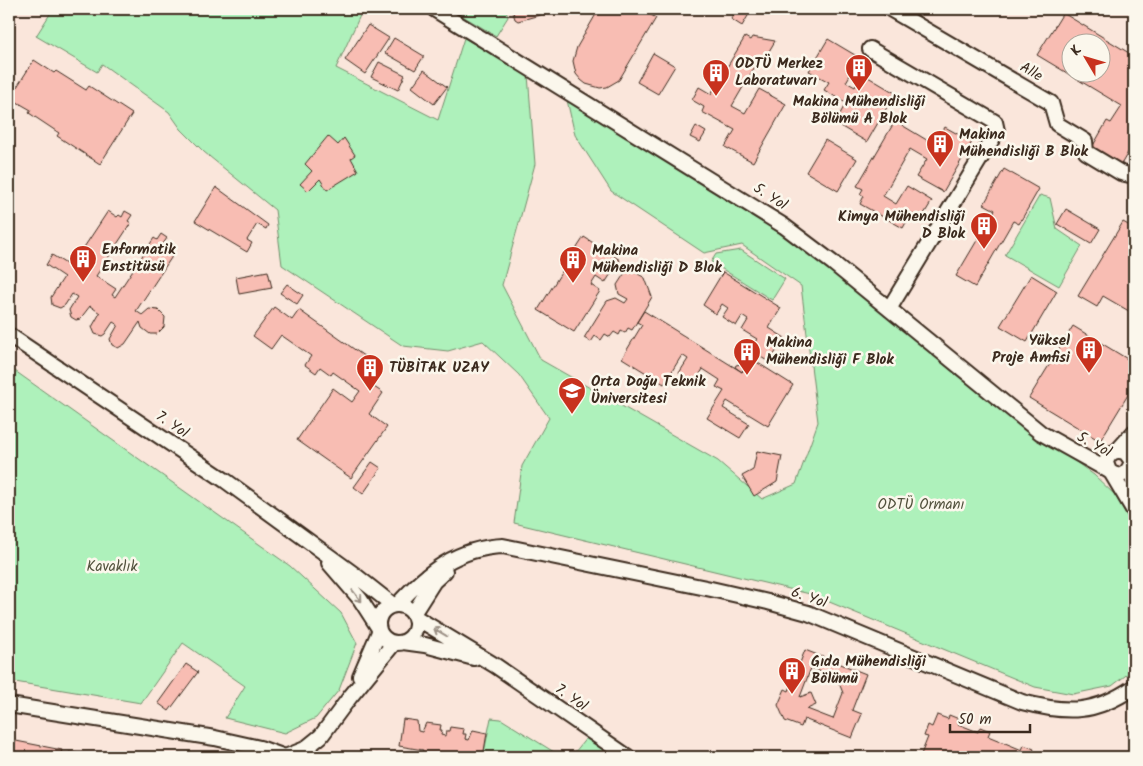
<svg xmlns="http://www.w3.org/2000/svg" width="1143" height="766" viewBox="0 0 1143 766" font-family="Kalam,sans-serif">
  <style>
    .built { fill: #fae6db; fill-rule: evenodd }
    .green { fill: #aef1bb; stroke: #748e6c }
    .building { fill: #f8bdb3; stroke: #3b2a1e; fill-rule: evenodd }
    .lines { fill: none; stroke-linecap: round; stroke-linejoin: round }
    .minor-casing { stroke: #3b2a1e; stroke-width: 18 }
    .minor { stroke: #fbf7ec; stroke-width: 14 }
    .oneway { stroke: #9b9085 }
    .labels { text-anchor: middle; dominant-baseline: central; stroke-width: 5; stroke-linejoin: round; paint-order: stroke }
    .poi-label { font-size: 15px; font-weight: bold; fill: #3b2a1e; stroke: #fbf7ec; text-anchor: start }
    .street-label { font-size: 15px; fill: #3b2a1e; stroke: #fbf7ec }
    .park-label { font-size: 15px; fill: #52523d; stroke: #fbf7ec }
  </style>
  <rect width="100%" height="100%" fill="#fbf7ec"/>
  <filter id="ink" filterUnits="userSpaceOnUse"><feTurbulence type="fractalNoise" baseFrequency=".02" numOctaves="2"/><feDisplacementMap in="SourceGraphic" scale="10" xChannelSelector="R" yChannelSelector="G"/><feConvolveMatrix kernelMatrix="1 2 1 2 8 2 1 2 1" color-interpolation-filters="sRGB"/></filter>
  <g filter="url(#ink)">
    <path class="built" d="M9,9H1134V757H9ZM1070,42H1100V72H1070Z"/>
    <path class="green" d="M42,9H363L336,68L438,120L464,38L528,75L535,164L502,285L541,360L718,461L762,499L796,484L818,422L801,286L742,245L704,253L611,191L575,135L567,100L717,191L820,259L960,378L1094,475L1115,495L1134,528V669L1112,686L1073,694L1035,687L810,594L514,523L522,466L549,418L519,375L483,341L448,351L403,346L282,265L275,210L204,152L181,129L169,112L102,64L97,72L36,36L50,14Z
      M451,9H506L508,17L496,36Z
      M1040,195L1050,198L1057,229L1082,246L1059,286L1005,255Z
      M741,250L785,279L772,300L711,262L716,254Z
      M15,371L290,566L341,613L357,643L339,690L316,718L285,733L225,718L245,686L183,643L141,703L9,681V372Z
      M491,718L501,719L554,752L550,757H483Z
      M591,732L628,757H571Z"/>
    <path class="building" d="M512,9H548L549,11L547,13L518,21L515,19Z
      M599,9H641L656,18L619,80L607,87L600,88L586,84L581,80L576,74L573,61L577,47Z
      M737,9H752L742,26L731,19Z
      M1063,13L1134,56V134L1133,137L1134,142L1119,168L1090,151L1107,121L1111,123L1122,106L1037,55ZM1070,42H1100V72H1070Z
      M368,25L389,38L365,74L345,60Z
      M745,37L750,40L752,37L775,41L765,58L760,55L755,62L757,63L732,106L745,113L759,89L786,104L753,162L725,147L735,130L702,112L704,107L692,100L699,87L711,94Z
      M394,38L424,56L415,70L385,53Z
      M828,39L860,58L846,82L855,87L863,74L895,93L867,142L835,123L846,103L824,90L829,82L809,71Z
      M653,53L675,66L658,94L637,82Z
      M34,60L54,73L56,71L86,90L89,86L132,114L100,164L57,136L59,133L29,113L31,110L10,98Z
      M379,62L405,75L398,90L371,77Z
      M424,70L447,87L434,104L412,87Z
      M895,121L935,145L945,127L972,142L943,192L916,177L927,159L910,149L883,196L896,204L907,186L932,201L921,219L911,213L903,228L860,204L864,196L860,194L863,189L857,186Z
      M696,126L706,132L700,142L690,137Z
      M328,136L338,145L344,138L355,155L351,158L358,171L327,190L320,179L308,191L300,184L312,171L305,164Z
      M825,140L857,159L838,191L806,172Z
      M1004,169L1039,189L1019,224L1013,221L975,287L956,276L995,210L984,204Z
      M216,187L268,225L266,229L257,224L247,240L252,243L247,252L195,221Z
      M1066,209L1100,229L1091,244L1057,224Z
      M108,211L117,217L119,215L122,217L125,211L132,215L128,221L131,223L96,276L116,289L112,295L115,297L154,238L157,240L161,234L167,238L163,244L166,246L164,249L173,255L136,311L142,315L149,309L158,310L165,317L164,327L157,334H150L142,328L140,322L125,344L118,348L112,345L110,339L118,325L113,322L105,334L102,336L95,334L92,327L100,313L90,306L80,319L76,320L71,317L69,310L77,297L72,294L65,305L60,308L52,305L51,297L64,277L46,265L52,255L71,267Z
      M1123,222L1134,228V314L1103,296L1097,307L1078,296Z
      M584,237L620,260L605,283L596,277L591,285L600,291L574,332L538,310L564,268L574,274L579,266L569,260Z
      M628,268L645,278L652,297L632,330L628,328L625,333L621,331L619,335L614,332L610,337L605,334L601,340L595,336L591,342L584,338L607,301L616,298L625,303L628,299L619,294L617,285Z
      M268,271L272,288L239,294L236,277Z
      M723,272L781,308L769,328L785,338L769,362L754,353L742,372L735,367L736,365L741,364L748,353L747,349L749,347L752,346L757,339L742,330L748,320L742,316L736,326L722,317L728,308L722,304L716,314L703,305Z
      M1031,275L1057,291L1027,342L1000,326Z
      M287,284L303,295L297,304L280,293Z
      M274,307L292,320L299,310L382,369L371,385L383,393L369,414L387,427L351,478L297,440L333,388L352,402L360,391L333,372L331,375L320,367L316,373L305,365L311,356L281,335L271,349L253,336Z
      M644,311L742,372L750,358L793,385L768,426L727,401L723,408L749,424L740,438L707,418L724,391L716,387L720,380L703,369L695,382L679,373L688,359L682,355L664,384L622,358L642,325L637,322Z
      M1073,326L1134,363V385L1100,441L1029,398Z
      M757,451L782,456L777,482L754,496L742,476L753,470Z
      M372,462L381,468L363,494L354,487Z
      M805,650L866,674L852,710L862,714L852,738L804,719L801,727L785,721L778,705L785,689L789,691ZM811,668L837,678L843,693L833,719L807,709L816,705L811,693L800,697Z
      M186,664L198,672L169,711L158,703Z
      M937,715L948,719L949,715L959,719L958,724L978,732L980,727L990,731L988,736L1022,750L1024,745L1034,749L1032,754L1040,757H920L928,737L924,736L928,725L932,727Z
      M403,719L417,721L418,731L422,732L426,723L441,725L440,730H442L441,735L445,736L446,731H449L450,727L464,729L463,734H466L465,739L469,740L473,730L487,733L483,757H468L447,754L446,757H422L423,750L399,746Z
      M11,740L62,750L60,757H9Z
      M69,752L98,757H68Z"/>
    <g class="lines">
      <defs>
        <path id="minor" d="M434,9L784,226L833,263L1041,433L1109,471
          M890,9L1051,103L1057,124L1085,141L1086,152L1121,173L1134,176
          M870,49L995,122L997,131L889,309
          M9,335L226,481L355,575L393,605
          M1117,451L1134,432
          M1131,464C1127,475 1118,479 1109,471L1106,463C1108,453 1116,448 1126,453L1131,460L1134,490
          M1112,474L1134,511
          M329,563L360,599L378,627
          M397,605C427,572 457,548 503,546L711,589L768,602L808,613L1022,702C1067,714 1095,714 1134,687
          M378 624a19 19 0 1 1 38 0a19 19 0 1 1-38 0Z
          M413,614L434,581L445,571
          M415,617L496,666L628,757
          M403,642L425,645L474,658
          M360,676L379,632
          M9,705L215,738L260,748L285,757L305,749L321,736L350,697L394,643"/>
      </defs>
      <use href="#minor" class="minor-casing"/>
      <use href="#minor" class="minor"/>
    </g>
    <defs><path id="oneway-shaft" d="M-6 0H5M1.5-3L5.5 0L1.5 3" fill="none" stroke-width="1.6" stroke-linecap="round" stroke-linejoin="round" transform="scale(1.25)"/></defs>
    <g class="oneway">
      <use href="#oneway-shaft" transform="translate(357 596) rotate(51)"/>
      <use href="#oneway-shaft" transform="translate(440 632) rotate(-149)"/>
    </g>
  </g>
  <defs>
    <symbol id="building-pin" viewBox="-11 -11 22 30"><path d="M0 17L-7.5 6A9.5 9.5 0 1 1 7.5 6Z" fill="#c8321e" stroke="#fbf7ec"/><path d="M-4-6H4V6H1V3H-1V6H-4ZM-2.5-4.3h1.7v1.8h-1.7ZM.8-4.3h1.7v1.8H.8ZM-2.5-1h1.7V.8h-1.7ZM.8-1h1.7V.8H.8Z" fill="#fff"/></symbol>
    <symbol id="university-pin" viewBox="-11 -11 22 30"><path d="M0 17L-7.5 6A9.5 9.5 0 1 1 7.5 6Z" fill="#c8321e" stroke="#fbf7ec"/><path d="M0-5L7-2L0 1L-7-2ZM-4 1L0 2.5L4 1V4Q0 6-4 4Z" fill="#fff"/></symbol>
  </defs>
  <g fill-rule="evenodd">
    <use href="#building-pin" x="843" y="52" width="32" height="43"/>
    <use href="#building-pin" x="700" y="57" width="32" height="43"/>
    <use href="#building-pin" x="924" y="128" width="32" height="43"/>
    <use href="#building-pin" x="968" y="210" width="32" height="43"/>
    <use href="#building-pin" x="67" y="243" width="32" height="43"/>
    <use href="#building-pin" x="557" y="244" width="32" height="43"/>
    <use href="#building-pin" x="1073" y="334" width="32" height="43"/>
    <use href="#building-pin" x="731" y="336" width="32" height="43"/>
    <use href="#building-pin" x="354" y="352" width="32" height="43"/>
    <use href="#university-pin" x="556" y="375" width="32" height="43"/>
    <use href="#building-pin" x="776" y="655" width="32" height="43"/>
  </g>
  <g class="labels">
    <g class="poi-label">
      <text x="735" y="64">ODTÜ Merkez<tspan x="735" dy="17">Laboratuvarı</tspan></text>
      <text x="859" y="102" text-anchor="middle">Makina Mühendisliği<tspan x="859" dy="17">Bölümü A Blok</tspan></text>
      <text x="959" y="135">Makina<tspan x="959" dy="17">Mühendisliği B Blok</tspan></text>
      <text x="965" y="217" text-anchor="end">Kimya Mühendisliği<tspan x="965" dy="17">D Blok</tspan></text>
      <text x="102" y="250">Enformatik<tspan x="102" dy="17">Enstitüsü</tspan></text>
      <text x="592" y="251">Makina<tspan x="592" dy="17">Mühendisliği D Blok</tspan></text>
      <text x="1070" y="341" text-anchor="end">Yüksel<tspan x="1070" dy="17">Proje Amfisi</tspan></text>
      <text x="766" y="343">Makina<tspan x="766" dy="17">Mühendisliği F Blok</tspan></text>
      <text x="389" y="368">TÜBİTAK UZAY</text>
      <text x="591" y="382">Orta Doğu Teknik<tspan x="591" dy="17">Üniversitesi</tspan></text>
      <text x="811" y="662">Gıda Mühendisliği<tspan x="811" dy="17">Bölümü</tspan></text>
    </g>
    <g class="street-label">
      <text transform="translate(1031 72) rotate(30)">Alle</text>
      <text transform="translate(770 197) rotate(33)">5. Yol</text>
      <text transform="translate(172 425) rotate(34)">7. Yol</text>
      <text transform="translate(1094 445) rotate(29)">5. Yol</text>
      <text transform="translate(809 598) rotate(19)">6. Yol</text>
      <text transform="translate(571 698) rotate(35)">7. Yol</text>
    </g>
    <g class="park-label">
      <text x="921" y="505">ODTÜ Ormanı</text>
      <text x="112" y="567">Kavaklık</text>
    </g>
  </g>
  <rect width="1143" height="766" fill="none" stroke="#fbf7ec" stroke-width="30"/>
  <rect x="15" y="15" width="1113" height="736" fill="none" stroke="#3b2a1e" stroke-width="2" filter="url(#ink)"/>
  <g transform="translate(1086 58) rotate(308)"><circle r="24" fill="#fbf7ec" stroke="#aea59a"/>
  <path d="M0-4L9 19L0 12L-9 19Z" fill="#c8321e"/>
  <text y="-8" font-size="14" font-weight="bold" text-anchor="middle" fill="#3b2a1e">K</text>
  </g>
  <path d="M950 724v8h80v-8" fill="none" stroke="#3b2a1e" stroke-width="2.5"/>
  <text x="958" y="724" font-size="15" fill="#3b2a1e" stroke="#fbf7ec" stroke-width="4" paint-order="stroke">50 m</text>
</svg>
